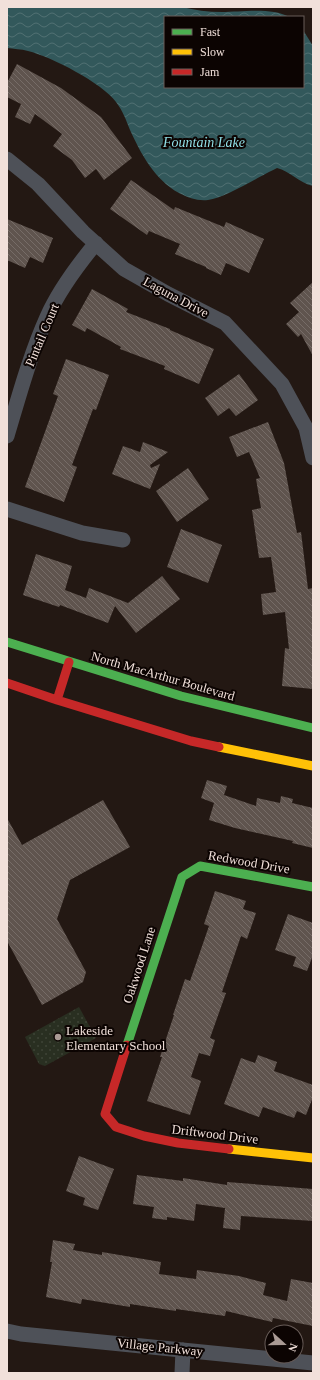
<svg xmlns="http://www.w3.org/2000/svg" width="320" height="1380" viewBox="0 0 320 1380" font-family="Georgia,serif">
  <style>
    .park { fill: url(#park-dots) }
    .water { fill: url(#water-waves) }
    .building { fill: url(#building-back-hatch) }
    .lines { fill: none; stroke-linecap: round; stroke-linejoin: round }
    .street { stroke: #4e5158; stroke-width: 15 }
    .fast { stroke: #4caf50; stroke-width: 9 }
    .slow { stroke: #ffc107; stroke-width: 9 }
    .jam { stroke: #c62828; stroke-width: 9 }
    .poi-dot { fill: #a99a94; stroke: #0c0402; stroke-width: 1.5 }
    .labels { text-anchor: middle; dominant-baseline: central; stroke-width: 4; stroke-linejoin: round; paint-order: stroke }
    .street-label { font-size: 13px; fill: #f1e0da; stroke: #0c0402 }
    .poi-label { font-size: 13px; fill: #f1e0da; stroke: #0c0402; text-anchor: start }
    .water-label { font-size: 14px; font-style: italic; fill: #90dfe6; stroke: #0c0402 }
  </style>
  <defs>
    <pattern id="park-dots" width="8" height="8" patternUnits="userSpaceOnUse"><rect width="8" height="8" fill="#292f21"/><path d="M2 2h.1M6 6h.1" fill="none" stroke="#3e4336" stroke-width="1.8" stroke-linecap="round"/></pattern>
    <pattern id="water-waves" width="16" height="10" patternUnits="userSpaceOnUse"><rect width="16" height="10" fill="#32585b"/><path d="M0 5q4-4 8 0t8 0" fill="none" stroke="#507072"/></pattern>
    <pattern id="building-back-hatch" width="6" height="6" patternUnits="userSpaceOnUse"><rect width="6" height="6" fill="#5f544e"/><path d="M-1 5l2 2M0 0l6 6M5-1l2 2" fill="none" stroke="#766c67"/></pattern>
  </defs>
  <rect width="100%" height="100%" fill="#231813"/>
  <path class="park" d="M79,1007L96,1038L45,1066L39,1064L25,1037Z"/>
  <path class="water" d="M7,7H182C194,10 208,12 222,12C241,12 272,7 289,17H165V87H303V30L313,46V186C299,183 290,171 277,168C260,176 225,198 208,200C197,201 189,198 179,193C155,180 141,154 130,130C126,120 123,111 116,102C102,83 52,57 28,51C21,49 14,49 7,48Z"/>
  <path class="building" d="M17,64L61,88L101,117L132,158L104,180L96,169L85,178L72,160L53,146L62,134L35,114L30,124L15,117L21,104L7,97V83Z
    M131,180L174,210L175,207L224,227L226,222L264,239L249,273L226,263L221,275L206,268V267L175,254L180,244L149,231L147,235L110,209Z
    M7,219L53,238L43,263L30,257L25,268L7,260Z
    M313,282V356L301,334L298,337L286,324L299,312L290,303Z
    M92,289L128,309L126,312L170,329V330L214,349L199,384L164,369L165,366L120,349L121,347L87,328L85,332L72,325Z
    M66,359L109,375L96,410L93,409L72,465L77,467L64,502L25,487L58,396L53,394Z
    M239,374L258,400L236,416L229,408L218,416L205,398Z
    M268,422L284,463L297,533L301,532L308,589L313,588V689L282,686L285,648L289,649L285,612L263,615L261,594L276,592L271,557L259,558L252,510L261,508L256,479L260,478L249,452L237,457L229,437Z
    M143,442L168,452L150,465L151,468L160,464L150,489L112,474L123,446L140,452Z
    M188,468L209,499L177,522L156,491Z
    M181,529L222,545L208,583L167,567Z
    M36,554L72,566L65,590L86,598L89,588L128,603L162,576L180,599L136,633L115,606L108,623L60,605L59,607L23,595Z
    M207,780L227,786L224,795L256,806L257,798L280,803L281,796L293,799L292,803L313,808V848L292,843L293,841L235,828L209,820L214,803L201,798Z
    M103,800L130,847L70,880L57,919L86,972L83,982L42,1005L7,941V818L22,845Z
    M215,891L246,901L243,909L256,913L247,939L241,936L222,992L226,993L210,1038L215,1040L210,1056L199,1053L191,1077L201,1081L190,1115L147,1101L162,1057H160L174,1015H173L185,979L190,981L209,926L204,924Z
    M288,914L313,923V955L307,971L293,966L296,957L275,950Z
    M258,1055L277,1062L274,1071L313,1085V1097L306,1115L297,1111L294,1118L263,1107L259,1117L224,1104L241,1058L255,1063Z
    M79,1156L114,1169L98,1210L83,1205L85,1198L66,1191Z
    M137,1175L183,1181V1178L227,1185V1182L313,1189V1221L241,1216L240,1230L223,1228L225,1208L196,1204L194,1221L167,1217V1220L152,1218L154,1207L133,1204Z
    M53,1240L75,1244L73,1250L102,1255V1252L161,1262L159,1274L196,1279L197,1270L239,1276L266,1283L263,1295L287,1301L291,1279L313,1283V1326L273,1318L272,1322L226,1311L225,1316L176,1309V1311L130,1304V1307L82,1299L81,1304L46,1297L52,1262H50Z"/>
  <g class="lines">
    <path class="street" d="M7,159L38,184L83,232L124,269L168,294L225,323L282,384L306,428L313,458
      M7,436C19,396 30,355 47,317C59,290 77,266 96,243
      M7,509L82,533L123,540
      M7,1331L21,1334L313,1363
      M182,1373L183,1350"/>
    <path class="fast" d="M7,642L181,696L313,728
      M127,1045L182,877L200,866L313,887"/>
    <path class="slow" d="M219,747L313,766
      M229,1149L313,1158"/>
    <path class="jam" d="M7,683L57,700L191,741L219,747
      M57,700L69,662
      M127,1045L105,1114L116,1127L144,1136L178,1143L229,1149"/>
  </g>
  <circle class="poi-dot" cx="58" cy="1037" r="4"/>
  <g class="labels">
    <g class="street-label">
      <text transform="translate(176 297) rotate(28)">Laguna Drive</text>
      <text transform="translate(42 335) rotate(-67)">Pintail Court</text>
      <text transform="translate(163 676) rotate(16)">North MacArthur Boulevard</text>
      <text transform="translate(249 862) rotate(10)">Redwood Drive</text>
      <text transform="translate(139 965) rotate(-72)">Oakwood Lane</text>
      <text transform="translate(215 1134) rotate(7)">Driftwood Drive</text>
      <text transform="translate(160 1347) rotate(6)">Village Parkway</text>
    </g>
    <g class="poi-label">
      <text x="66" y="1030">Lakeside<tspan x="66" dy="15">Elementary School</tspan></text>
    </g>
    <g class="water-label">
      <text x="204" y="142">Fountain Lake</text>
    </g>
  </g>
  <rect width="320" height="1380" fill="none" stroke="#f1e0da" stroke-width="16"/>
  <rect x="164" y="16" width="140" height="72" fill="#0c0402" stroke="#685c58"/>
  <rect x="172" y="29" width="20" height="6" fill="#4caf50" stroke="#685c58"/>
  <text x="200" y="36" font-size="12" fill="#f1e0da">Fast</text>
  <rect x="172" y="49" width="20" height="6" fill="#ffc107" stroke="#685c58"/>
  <text x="200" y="56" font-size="12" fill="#f1e0da">Slow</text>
  <rect x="172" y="69" width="20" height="6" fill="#c62828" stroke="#685c58"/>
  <text x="200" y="76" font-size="12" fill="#f1e0da">Jam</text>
  <g transform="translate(284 1344) rotate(111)"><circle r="19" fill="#0c0402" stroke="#685c58"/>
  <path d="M0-3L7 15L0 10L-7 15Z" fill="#a99a94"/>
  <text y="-6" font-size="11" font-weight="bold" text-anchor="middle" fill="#f1e0da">N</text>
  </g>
</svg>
